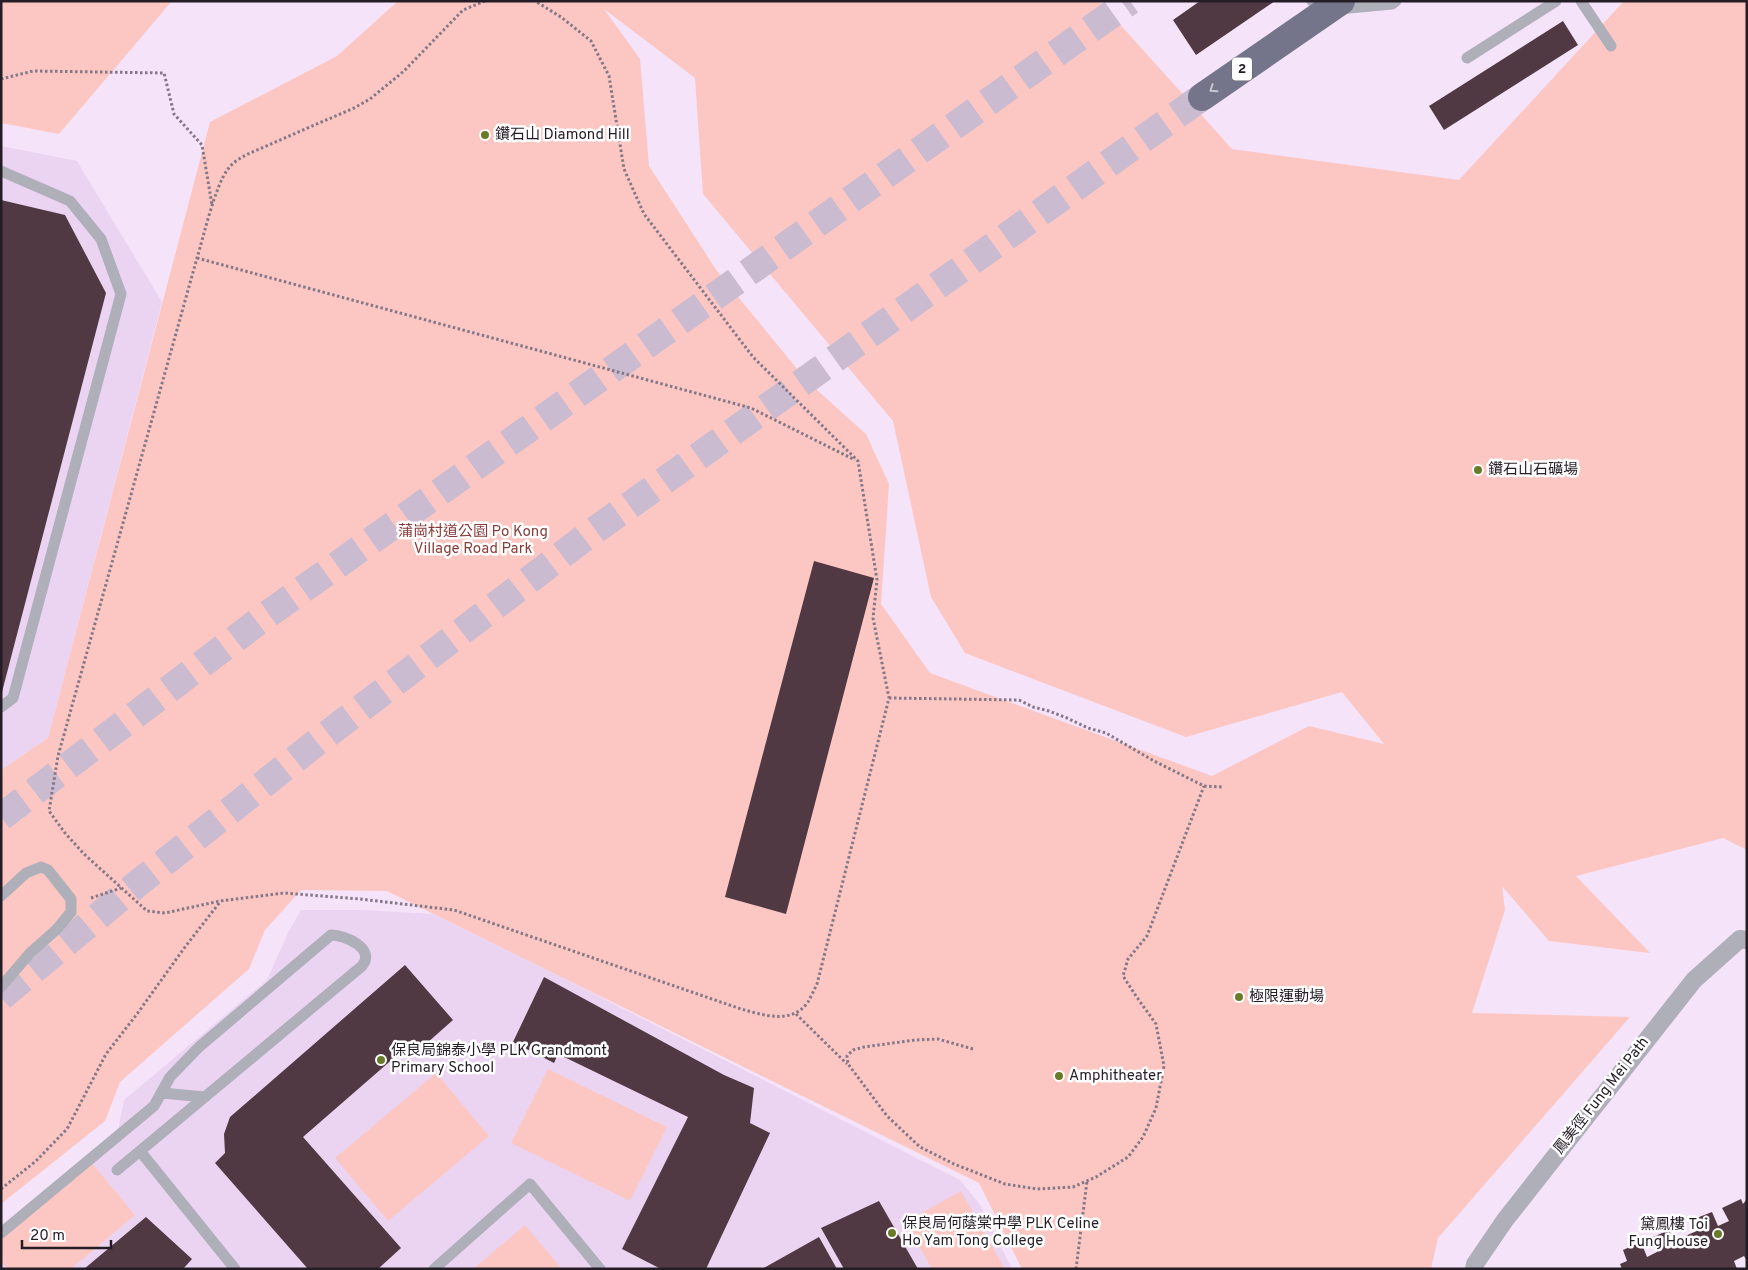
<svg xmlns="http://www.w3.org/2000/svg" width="1748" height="1270" viewBox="0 0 1748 1270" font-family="Overpass,'Noto Sans TC',sans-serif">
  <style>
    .built { fill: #ebd4f2 }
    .green { fill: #fcc7c3; fill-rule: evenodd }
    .building { fill: #503943 }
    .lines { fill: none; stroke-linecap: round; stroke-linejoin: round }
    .trunk-tunnel { stroke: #cbbbd0; stroke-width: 28; stroke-dasharray: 28 14; stroke-linecap: butt }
    .path { stroke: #847888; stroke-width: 3; stroke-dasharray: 2.5 2.5; stroke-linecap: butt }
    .service { stroke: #afafba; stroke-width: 11 }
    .pedestrian { stroke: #afafba; stroke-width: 18 }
    .trunk { stroke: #74748a; stroke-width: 28 }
    .oneway { stroke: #c7c7d0 }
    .poi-dot { fill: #697a29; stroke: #fff; stroke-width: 2 }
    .labels { text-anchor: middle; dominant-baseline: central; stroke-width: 5; stroke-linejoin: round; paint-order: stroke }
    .shield { fill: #fff; stroke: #666167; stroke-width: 1 }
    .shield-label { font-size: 14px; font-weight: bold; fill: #241d26 }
    .poi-label { font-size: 15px; fill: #241d26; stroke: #fff; text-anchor: start }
    .park-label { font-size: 15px; fill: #873d3a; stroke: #fff }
    .street-label { font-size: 15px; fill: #241d26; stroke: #fff }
  </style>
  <rect width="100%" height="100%" fill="#f5e3fa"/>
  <path class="built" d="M1,146L77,161L162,302L48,738L1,770Z
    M301,910H364L433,914L543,968L960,1180L981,1206L1012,1269H1V1227L118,1130L124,1100L267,980L289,931Z"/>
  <path class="green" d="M1,1H172L59,134L1,123Z
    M398,1H1099L1232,149L1459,180L1624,1H1747V850L1723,838L1576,876L1650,953L1549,941L1502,886L1505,910L1472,1013L1630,1017L1438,1238L1431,1269H1022L979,1183L387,891L301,890L265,930L249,969L120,1082L105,1121L1,1204V770L48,738L210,122L337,56ZM604,9L695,78L703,194L893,421L931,597L965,653L1186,737L1342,692L1384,744L1309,726L1212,776L930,673L881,604L889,484L866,434L807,381L717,271L649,166L640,59Z
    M548,1069L667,1127L630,1201L511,1143Z
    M436,1073L489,1136L388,1221L335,1158Z
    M91,1162L135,1215L71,1269H8L1,1261V1237Z
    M961,1191L1005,1269H932L905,1222Z
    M525,1225L562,1269H473Z"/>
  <path class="building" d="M1200,1H1275L1196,55L1173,20Z
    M1563,21L1578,45L1444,130L1429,106Z
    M1,200L65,215L106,293L2,692Z
    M814,561L874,578L786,914L725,897Z
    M405,965L453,1020L418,1051L411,1043L303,1137L401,1248L378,1269H308L215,1163L225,1153L224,1134L230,1117Z
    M544,977L724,1075L754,1088L750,1123L770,1133L706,1269H661L622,1249L688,1117L558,1054L554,1063L513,1042Z
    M1741,1199L1743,1204L1747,1199V1261L1744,1256L1734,1261L1737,1269H1622L1620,1264L1627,1261L1623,1250L1641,1242L1647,1257L1657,1252L1651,1238L1669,1230L1674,1241L1699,1230L1694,1219L1712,1212L1718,1226L1729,1221L1722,1208Z
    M879,1201L918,1269H844L821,1228Z
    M146,1217L192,1259L183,1269H84Z
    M819,1237L837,1269H762Z"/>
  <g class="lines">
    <path class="trunk-tunnel" d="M1,817L264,617L1130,1
      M1,997L137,884L317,742L584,538L1202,97"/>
    <path class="path" d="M485,1L463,10L404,71L370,99L354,108L250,153C242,157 234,161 228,169C215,186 204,235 197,258L58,756L49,811L65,833L84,854L147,911L165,913L220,901L284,893L360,899L454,910L741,1009C763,1015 792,1025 808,1002C811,997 814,990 817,984L889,698L873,618L877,580L858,461L753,357L644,214L624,169L609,76L591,41L561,17L535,1
      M1,79L33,71L164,73L174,114L202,145L212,205
      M197,258L751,408L855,460
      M889,698L1019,700L1033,707L1049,711L1067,718L1088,728L1106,733L1154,761L1204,786L1222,787
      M91,898L121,888
      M796,1014L847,1064
      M973,1049L938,1039L915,1040L864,1047L853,1050L847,1056L848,1064L887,1116L920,1147L954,1164L1005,1184L1037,1189L1073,1187L1096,1177L1128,1157L1143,1137L1156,1108L1164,1066L1156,1024L1136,996L1123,976L1128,959L1147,936L1204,786
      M1,1189L36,1161L67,1129L106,1054L137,1014L185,947L220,902
      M1076,1269L1087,1181"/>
    <path class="service" d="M1312,1L1328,10L1392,4L1396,1
      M1581,1L1611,46
      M1467,58L1556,1
      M1,171L70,201L101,239L121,294L13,698L1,707
      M1,896L26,873L41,867L48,870L71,899V912L57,929L30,953L1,987
      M162,1093L205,1097
      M117,1170L140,1151
      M1,1233L154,1106L170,1077L199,1047L331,935C346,935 376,949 362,966L140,1151L235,1269
      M434,1269L530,1184L600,1269"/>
    <path class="pedestrian" d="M1474,1269L1475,1264L1505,1220L1694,980L1740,939L1747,940"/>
    <path class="trunk" d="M1202,97L1341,1"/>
  </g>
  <defs><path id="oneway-chevron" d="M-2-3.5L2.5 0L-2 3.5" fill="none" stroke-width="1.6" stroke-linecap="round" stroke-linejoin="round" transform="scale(1.25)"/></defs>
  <use class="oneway" href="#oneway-chevron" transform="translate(1213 89) rotate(146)"/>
  <g class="poi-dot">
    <circle cx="485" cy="135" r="5"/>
    <circle cx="1478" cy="470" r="5"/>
    <circle cx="1239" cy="997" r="5"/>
    <circle cx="381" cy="1060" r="5"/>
    <circle cx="1059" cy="1076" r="5"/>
    <circle cx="892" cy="1233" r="5"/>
    <circle cx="1718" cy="1234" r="5"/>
  </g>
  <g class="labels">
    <rect class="shield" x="1232" y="57.5" width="20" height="23" rx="4"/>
    <g class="shield-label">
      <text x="1242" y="69">2</text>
    </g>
    <g class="poi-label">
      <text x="495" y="135">鑽石山 Diamond Hill</text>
      <text x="1488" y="470">鑽石山石礦場</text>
      <text x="1249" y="997">極限運動場</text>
      <text x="391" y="1051">保良局錦泰小學 PLK Grandmont<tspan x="391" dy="17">Primary School</tspan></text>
      <text x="1069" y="1076">Amphitheater</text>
      <text x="902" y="1224">保良局何蔭棠中學 PLK Celine<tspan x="902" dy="17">Ho Yam Tong College</tspan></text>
      <text x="1708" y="1225" text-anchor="end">黛鳳樓 Toi<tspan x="1708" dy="17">Fung House</tspan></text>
    </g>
    <g class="park-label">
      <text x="473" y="532">蒲崗村道公園 Po Kong<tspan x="473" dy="17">Village Road Park</tspan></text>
    </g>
    <g class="street-label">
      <text transform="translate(1602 1096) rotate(-52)">鳳美徑 Fung Mei Path</text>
    </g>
  </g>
  <rect width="1748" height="1270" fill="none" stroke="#241d26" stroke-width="5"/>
  <path d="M22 1240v8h89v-8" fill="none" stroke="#241d26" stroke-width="2.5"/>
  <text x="30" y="1240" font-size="15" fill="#241d26" stroke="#ffffff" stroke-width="4" paint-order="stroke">20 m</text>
</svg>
